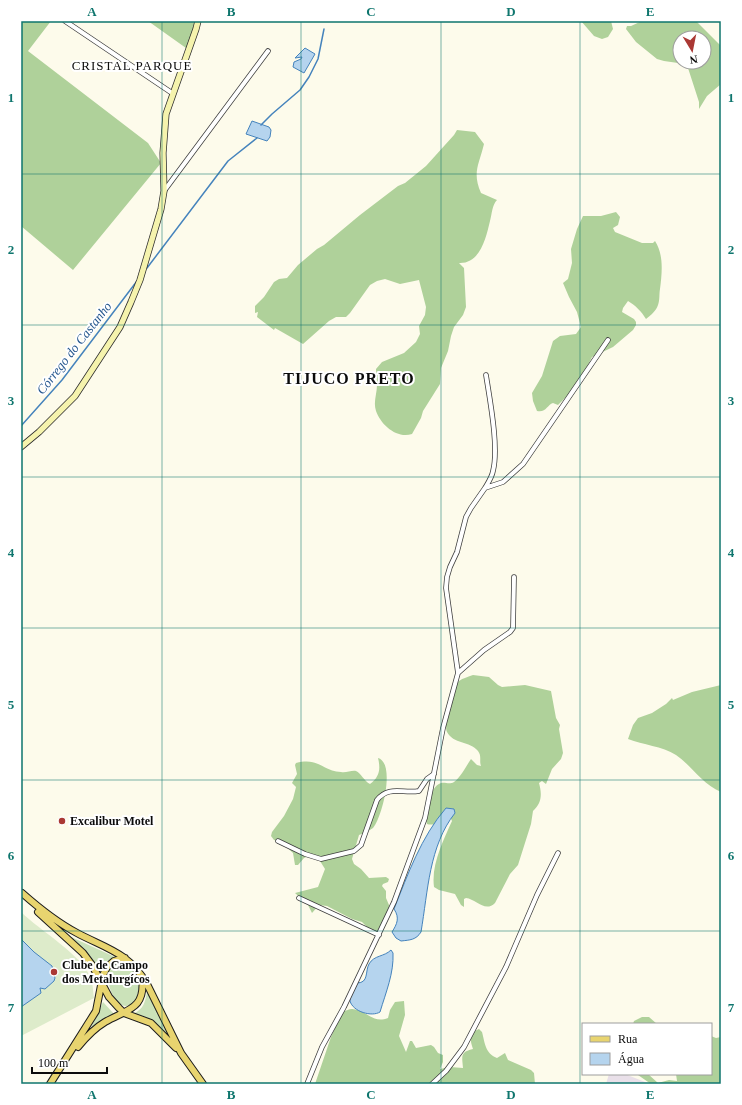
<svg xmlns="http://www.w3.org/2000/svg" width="742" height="1105" viewBox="0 0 742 1105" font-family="'Times New Roman',serif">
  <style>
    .industrial { fill: #e9e0e9 }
    .green { fill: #cbe2b9 }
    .forest { fill: #afd19a; fill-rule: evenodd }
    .pitch { fill: #ddebca }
    .water { fill: #b5d4ee; stroke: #4583bc }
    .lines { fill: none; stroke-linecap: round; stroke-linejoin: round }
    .stream { stroke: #4583bc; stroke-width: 1.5 }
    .street-casing { stroke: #3e3e3e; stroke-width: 5.5 }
    .secondary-casing { stroke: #2d2d2d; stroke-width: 7 }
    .primary-casing { stroke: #1c1c1c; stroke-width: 8 }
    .street { stroke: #fff; stroke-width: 4 }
    .secondary { stroke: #f5f3ad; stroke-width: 5.5 }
    .primary { stroke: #e8d46f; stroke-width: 6 }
    .grid { fill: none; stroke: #0f766e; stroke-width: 1; stroke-opacity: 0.55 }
    .poi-dot { fill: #aa3834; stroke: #fff; stroke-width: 1.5 }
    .labels { text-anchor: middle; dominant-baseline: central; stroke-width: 4; stroke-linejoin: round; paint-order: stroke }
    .poi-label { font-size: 12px; font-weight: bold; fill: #0b0b0b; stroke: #fff; text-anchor: start }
    .neighbourhood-label { font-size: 13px; letter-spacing: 1px; fill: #0b0b0b; stroke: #fff }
    .water-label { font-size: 13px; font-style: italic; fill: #24568d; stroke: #fff }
    .district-label { font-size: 16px; font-weight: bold; letter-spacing: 1px; fill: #0b0b0b; stroke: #fff }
    .neatline { fill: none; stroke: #0f766e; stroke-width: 1.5 }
    .grid-label { font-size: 13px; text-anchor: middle; font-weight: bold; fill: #0f766e }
  </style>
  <rect width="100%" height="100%" fill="#fdfbeb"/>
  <path class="industrial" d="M609,1074H625L650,1084H606Z"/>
  <path class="green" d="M69,936L115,957L107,961L100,972C93,957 81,947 69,936Z
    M119,961C131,967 135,971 139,984C140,988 138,992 137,996C137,1000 134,1003 130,1005C115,1012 102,977 111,966C113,964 117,962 119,961Z
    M147,992L168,1035L152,1020L133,1014C144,1009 145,1002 147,992Z
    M103,1002L114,1014L101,1021L89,1032Z"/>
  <path class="forest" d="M21,21H51L28,51L148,143L161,163L73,270L21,226Z
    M148,21H196L188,48H186Z
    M581,21H611L613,29L608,37L602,39L594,36Z
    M642,21H696L721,46V84L707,96L699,109V102L688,68L678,63L664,61L657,59L636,42L626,29L627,26H631ZM680,38H704V62H680Z
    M457,130L475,132L484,144C479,165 472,172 481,193L497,200C492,205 492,214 490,221C486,238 480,264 459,263L464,268L466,307L463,315L454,327L451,336L448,351L441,368L440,384L423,411L421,418L412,434C397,439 381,425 376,411C373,402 377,394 377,385C377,380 376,375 376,369L382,362L404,353L416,342L420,334L419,326L425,315L426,307L419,280L400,284L385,279L377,281L370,285L350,313L346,317H336L329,321L303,344L275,328L274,330L257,317L258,312L255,313V306L264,297L274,282L279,279L287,278L298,265L317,249L324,245L360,215L398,186L405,183L426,166L454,135Z
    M616,212L620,217L618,225L613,228L615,232L642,243H653L655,241C664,255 662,273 660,289C659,294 660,300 658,305C656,311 651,315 646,319C642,312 635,305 628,301L623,308L622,312L634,319L636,322V325L633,330L613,347L592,357L584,373L575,388L558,405L553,403C547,405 546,413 537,411L533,401L532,393L542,376L553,341L560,336L576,334L581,327L577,312L569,297L563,283L568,279L572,263L571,249L577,229L583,216H601Z
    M473,675L489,677L498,685L502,687L525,685L551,691L556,718L560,725L559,729L563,753L561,759L552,769L546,784L542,781L539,783C542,794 542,803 533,811L531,824L518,865L510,874L495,903C485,913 476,899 466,898L464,899V907L461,905L455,894L439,890L434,887C431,865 443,841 452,821L451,819C442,818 436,827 427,824L426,820C428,809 429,787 441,783C446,782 449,785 454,782C461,777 466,766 471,759L477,765L481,766C479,761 482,756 478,751C470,741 453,744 447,732C443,724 452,687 459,681C463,678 468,677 473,675Z
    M721,685V792C702,784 692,766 676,755C662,746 643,745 628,739L633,725L638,718L652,713L666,704L672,698L673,700L692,692Z
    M378,758C396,763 382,818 373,828C369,831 364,833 359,835L352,859L354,864L361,869L369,878L386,877L389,879L388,882L383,884L382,886L386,891V898L389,905V910L377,933L370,930L362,922L352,919L327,906L319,905L312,913L308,905L295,893L318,887L325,869L320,861L311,855L304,858L298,865H295L293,853L281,842L274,840L271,836L272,832L284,816L293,799L296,787L292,783L297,774L295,765L296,763C319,757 322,771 341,772C346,773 352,770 356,771C361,773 364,781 370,784C379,777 381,770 378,758Z
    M404,1001L405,1015L399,1036L406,1052L410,1041H412L416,1048L431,1045L434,1047L438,1053L443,1055V1062L440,1069L450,1067L463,1068C462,1056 460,1052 473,1049C470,1040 468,1033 479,1029L482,1032C485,1043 485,1053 497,1058L505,1053L508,1060L531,1070L534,1073L535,1084H315L331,1037L342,1012C345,1011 349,1009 352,1009C367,1010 372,1024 388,1018L390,1010L395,1002Z
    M642,1017H649L657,1024H633L634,1021Z
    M711,1036L716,1038L721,1037V1084H651L638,1075V1074H648L658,1083L669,1080L677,1081L676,1074H711Z"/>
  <path class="pitch" d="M21,912C39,930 84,956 91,979C93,984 93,992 94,998L21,1036Z"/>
  <path class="water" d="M305,48L315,54L304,73L293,67L294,62L301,59L302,57L295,58Z
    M252,121L269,127L271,130L270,137L267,141L246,134Z
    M446,808L454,809L455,813C429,846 428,891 421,932C416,940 410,940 401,941L396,938L392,932C397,924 400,918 394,909C408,874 421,837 446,808Z
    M21,939L34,952L52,966L55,978L54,981L45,989L40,988L41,993L21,1007Z
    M391,950L393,953C394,973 386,992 380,1012C372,1017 353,1012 350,1001C349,995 354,989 357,983C369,983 365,971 369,964C374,955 384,957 391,950Z"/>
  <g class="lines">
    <path class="stream" d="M261,125L272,114L300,90L309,77L318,59L324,29
      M147,268L228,161L257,138
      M21,426L62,380L137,281"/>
    <defs>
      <path id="street" d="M65,21L172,93
        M164,191L268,51
        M485,488C488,483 492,477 493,471C499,447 490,401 486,375
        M458,673L484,650L510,632L513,628L514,577
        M278,841L305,854L321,859L354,851L361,845L377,800C389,785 403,794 419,791L427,779L434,774
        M299,898L379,935
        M307,1084L322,1047L344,1007L394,902L425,818L443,728L458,673L446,588L447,577L450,567L457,552L466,517L471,508L485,488L503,482L523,464L608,340
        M432,1084L446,1071L464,1047L506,967L537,895L558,853"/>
      <path id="secondary" d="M21,447L39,432L75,396L120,327L131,302L140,280L161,209L164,191L163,153L166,114L196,29L198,21"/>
      <path id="primary" d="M22,893C39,908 56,922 77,933C107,949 128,952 147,984L181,1053L203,1084
        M38,912L83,953L92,965L109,997L119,1008L124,1013L151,1023L176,1048
        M78,1047C86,1037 95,1028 105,1022C128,1009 146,1009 142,977
        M50,1084L96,1011L103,975L107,967L114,961L125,958"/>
    </defs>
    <use href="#street" class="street-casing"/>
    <use href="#secondary" class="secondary-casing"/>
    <use href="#primary" class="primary-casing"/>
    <use href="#street" class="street"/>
    <use href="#secondary" class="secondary"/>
    <use href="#primary" class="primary"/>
  </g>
  <path class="grid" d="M162,21V1084M301,21V1084M441,21V1084M580,21V1084M21,174H721M21,325H721M21,477H721M21,628H721M21,780H721M21,931H721"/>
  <g class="poi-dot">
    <circle cx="62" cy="821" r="4"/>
    <circle cx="54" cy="972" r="4"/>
  </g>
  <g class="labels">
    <g class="poi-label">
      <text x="70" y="821">Excalibur Motel</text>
      <text x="62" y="965">Clube de Campo<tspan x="62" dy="14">dos Metalurgícos</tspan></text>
    </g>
    <g class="neighbourhood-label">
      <text x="132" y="65">CRISTAL PARQUE</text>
    </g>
    <g class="water-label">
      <text transform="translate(74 348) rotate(-52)">Córrego do Castanho</text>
    </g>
    <g class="district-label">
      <text x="349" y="378">TIJUCO PRETO</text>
    </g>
  </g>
  <rect width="742" height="1105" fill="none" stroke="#ffffff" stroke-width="44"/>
  <rect x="582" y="1023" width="130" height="52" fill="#ffffff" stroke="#9d9d9d"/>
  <rect x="590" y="1036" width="20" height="6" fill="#e8d46f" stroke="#9d9d9d"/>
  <text x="618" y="1043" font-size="12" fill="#0b0b0b">Rua</text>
  <rect x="590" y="1053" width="20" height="12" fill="#b5d4ee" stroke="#9d9d9d"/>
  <text x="618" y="1063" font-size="12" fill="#0b0b0b">Água</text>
  <g transform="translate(692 50) rotate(170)"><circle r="19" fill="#ffffff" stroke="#9d9d9d"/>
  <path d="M0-3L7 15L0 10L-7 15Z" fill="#aa3834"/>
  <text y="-6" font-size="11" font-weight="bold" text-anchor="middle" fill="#0b0b0b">N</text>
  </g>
  <path d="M32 1067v6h75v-6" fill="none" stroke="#0b0b0b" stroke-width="2"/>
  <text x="38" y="1067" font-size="12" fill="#0b0b0b" stroke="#ffffff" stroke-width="3" paint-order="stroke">100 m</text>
  <rect x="22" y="22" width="698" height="1061" class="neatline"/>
  <g class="grid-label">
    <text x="92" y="16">A</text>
    <text x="231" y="16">B</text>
    <text x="371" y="16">C</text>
    <text x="511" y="16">D</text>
    <text x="650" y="16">E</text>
    <text x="11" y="102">1</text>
    <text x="731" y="102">1</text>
    <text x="11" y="254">2</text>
    <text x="731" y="254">2</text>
    <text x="11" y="405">3</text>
    <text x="731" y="405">3</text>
    <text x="11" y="557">4</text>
    <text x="731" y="557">4</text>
    <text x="11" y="709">5</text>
    <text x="731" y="709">5</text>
    <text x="11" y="860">6</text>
    <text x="731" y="860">6</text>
    <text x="11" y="1012">7</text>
    <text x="731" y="1012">7</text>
    <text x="92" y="1099">A</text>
    <text x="231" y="1099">B</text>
    <text x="371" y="1099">C</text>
    <text x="511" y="1099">D</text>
    <text x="650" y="1099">E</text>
  </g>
</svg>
